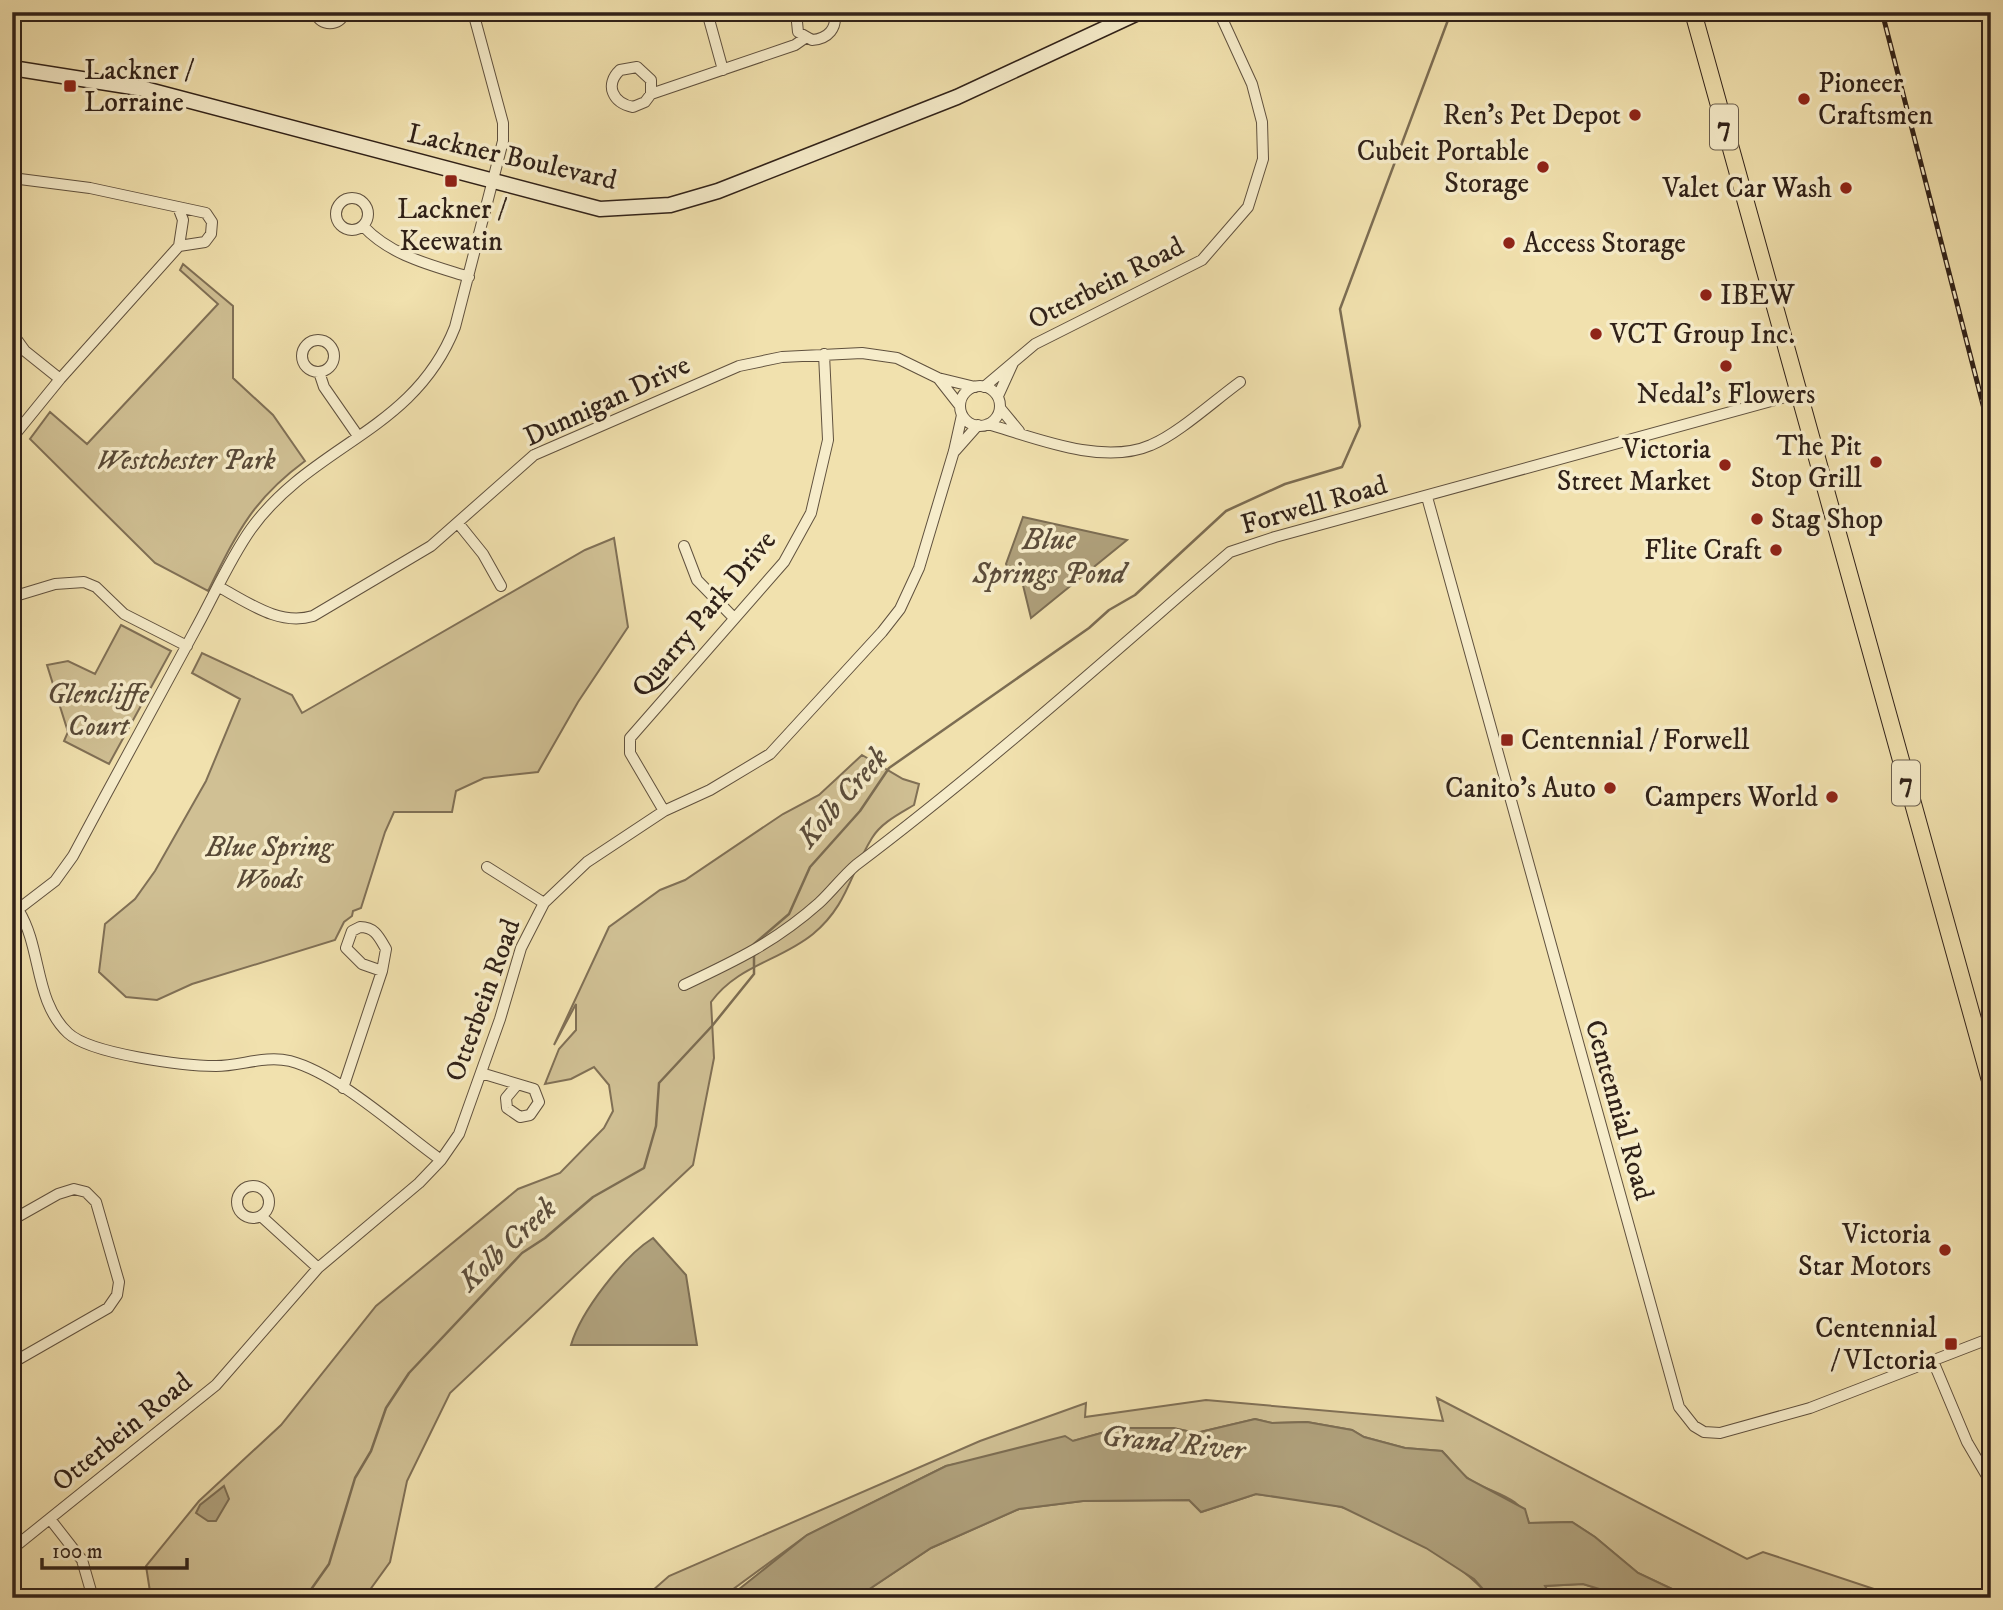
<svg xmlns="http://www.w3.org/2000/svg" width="2003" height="1610" viewBox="0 0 2003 1610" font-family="'IM FELL DW Pica',serif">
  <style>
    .green { fill: #d0c094; stroke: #807056; stroke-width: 2 }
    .water { fill: #afa07b; stroke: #7c6d53; stroke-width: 2 }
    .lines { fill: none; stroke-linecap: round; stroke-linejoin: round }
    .stream { stroke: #7c6d53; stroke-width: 2.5 }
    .minor-casing { stroke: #60513e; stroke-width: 12 }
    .secondary-casing { stroke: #302118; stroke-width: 17 }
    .primary-casing { stroke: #302118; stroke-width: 18 }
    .minor { stroke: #f6ecca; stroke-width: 10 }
    .secondary { stroke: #f6ecca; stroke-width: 14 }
    .primary { stroke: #f1e1ae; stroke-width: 16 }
    .rail-casing { stroke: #302118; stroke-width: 5 }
    .rail { stroke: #f6ecca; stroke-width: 2.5; stroke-dasharray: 8; stroke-linecap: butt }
    .poi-dot { fill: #8f2418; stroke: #f6ecca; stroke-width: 2.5 }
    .labels { text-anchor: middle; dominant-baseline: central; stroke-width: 7; stroke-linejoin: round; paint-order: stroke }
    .shield { fill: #f6ecca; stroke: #6b5e4d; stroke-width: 2 }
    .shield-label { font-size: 26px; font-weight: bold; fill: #302118 }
    .poi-label { font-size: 28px; fill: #302118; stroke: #f6ecca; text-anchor: end }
    .street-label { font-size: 28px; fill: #302118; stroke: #f6ecca }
    .park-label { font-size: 28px; font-style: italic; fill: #584937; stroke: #f6ecca }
    .water-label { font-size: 30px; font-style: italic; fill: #5c4d3b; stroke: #f6ecca }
  </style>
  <rect width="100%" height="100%" fill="#f1e1ae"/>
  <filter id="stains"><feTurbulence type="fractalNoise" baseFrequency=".00286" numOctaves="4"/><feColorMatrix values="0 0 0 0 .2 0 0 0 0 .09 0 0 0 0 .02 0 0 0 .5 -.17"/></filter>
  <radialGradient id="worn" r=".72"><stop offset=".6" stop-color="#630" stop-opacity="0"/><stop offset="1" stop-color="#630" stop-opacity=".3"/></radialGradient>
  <path class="green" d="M183,264L233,306V378L273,415L305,461C252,500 237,533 208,591L155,563L30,439L50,412L87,444L218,304L180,270Z
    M614,538L628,627L578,702L538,772L484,778L456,791L452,812H394L385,832L361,908L353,911L352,916L344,922L335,940L192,984L157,1000L126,997L99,972L105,924L135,899L155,871L206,781L240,699L192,673L202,653L292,695L302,713L585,550Z
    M121,625L171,651L109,764L64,741L68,732L47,665L68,661L95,674Z
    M862,755L903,779L919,784L914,805C899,814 881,823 872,838C850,873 848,905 813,934C780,961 738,965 711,1002L714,1058L693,1165L450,1393L407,1481L390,1562L364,1598H151L146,1566L199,1501L281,1425L376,1306L518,1189L560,1173L604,1128L613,1111L609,1085L594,1067L571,1079L545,1084L559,1049L576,1030V1004L554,1045L609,927L660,890L685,880L783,814L819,795Z
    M1437,1398L1747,1559L1763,1552L1901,1598H1691L1638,1573L1595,1537L1572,1522L1529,1523C1523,1496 1489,1493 1469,1479C1459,1472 1451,1460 1442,1451L1405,1448L1364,1437L1352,1430L1307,1422L1272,1423L1255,1419L1196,1433L1173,1428H1119L1073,1441L946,1466L807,1535L721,1598H644L669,1576L980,1441L1086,1403L1085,1417L1206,1400L1443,1421Z
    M1256,1494C1284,1498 1314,1500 1341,1507C1392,1520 1456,1559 1491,1598H856L931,1548L1019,1509L1083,1501L1189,1500L1201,1512Z
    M1583,1584L1629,1598H1552L1544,1586Z"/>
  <path class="water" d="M1023,517L1127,540L1031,618L1021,577L1010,572L1006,564Z
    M653,1238L686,1275L697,1345H571C581,1311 623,1257 653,1238Z
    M1255,1419L1272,1423L1307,1422L1352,1430L1364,1437L1405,1448L1442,1451L1467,1478L1525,1509L1529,1523L1572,1522L1595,1537L1638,1573L1691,1598H1629L1583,1584L1545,1586L1552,1598H1491L1474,1579L1426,1548L1342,1507L1256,1494L1201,1512L1189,1500L1083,1501L1019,1509L931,1548L856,1598H728L807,1535L946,1466L1065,1436L1073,1441L1119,1428H1173L1196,1433Z
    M224,1486L229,1499L216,1521H208L196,1513L200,1505Z"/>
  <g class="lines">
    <path class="stream" d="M754,944L789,914L810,867L860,811L889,768L1089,628L1109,610L1135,595L1226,511L1285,484L1342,467L1360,426L1340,309L1451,12
      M305,1598L329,1564L355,1478L371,1451L386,1408L409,1373L522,1253L545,1238L593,1197L644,1168L656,1126L659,1083L712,1026L754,974V955"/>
    <defs>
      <path id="minor" d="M276,12L290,16L314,13
        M314,12C322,27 338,27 346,12
        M707,12L723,70
        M796,12L798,32L812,40C828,39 838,28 834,12
        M651,94V80L637,67L620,70C604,85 613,103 633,107L645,102L651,94L795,45L805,38
        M12,178L90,188L206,213L212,222L211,234L205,242L179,246L60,379L12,438
        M336 214a16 16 0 1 1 32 0a16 16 0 1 1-32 0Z
        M178,207L183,220L179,246
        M363,226C391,256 431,265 469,277
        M12,333L25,351L60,379
        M302 356a16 16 0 1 1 32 0a16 16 0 1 1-32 0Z
        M319,372L324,387L358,436
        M938,378L960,406
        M960 406a20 20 0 1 1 40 0a20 20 0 1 1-40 0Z
        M984,387L1035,344L1202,260L1248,207L1263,159L1262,122L1252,84L1219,12
        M998,396L1013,363
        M1000,408L1019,431
        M988,424C1035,438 1103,466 1151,445C1178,434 1215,400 1240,382
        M955,451L978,425
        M1427,497L1679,1407L1694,1426L1704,1432L1720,1433L1810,1408L1991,1338
        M458,523L483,554L501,586
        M684,546L697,580L733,617
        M219,587C249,603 279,626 313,616L431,546L534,455L739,366L782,357L862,353L897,358L938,378L975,387
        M12,597L55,584L84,582L96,587L124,614L187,646
        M664,811L630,753V738L784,562L811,513L828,440L824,354
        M487,867L544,903
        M19,911C42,949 34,1001 68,1033C90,1054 184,1066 216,1066C241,1066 265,1055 290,1061C339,1074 399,1130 441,1160
        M12,914L55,881L73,856C113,781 154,706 194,632C213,598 229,560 251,529C313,443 414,432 455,327L503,141V123L473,12
        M360,927C375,927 379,937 386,949L382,971L362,964L346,948L352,931Z
        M684,985C737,960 775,942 819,903C832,891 843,876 856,865C986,767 1107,658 1230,552L1275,537L1800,393
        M481,1073L534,1089L539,1102L530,1115L520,1117L507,1108L506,1098L516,1086
        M343,1088L382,971
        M237 1202a16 16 0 1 1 32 0a16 16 0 1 1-32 0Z
        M261,1216L318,1268
        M12,1220L58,1194L74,1189L86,1192L96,1202L119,1282L117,1295L108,1308L12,1363
        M1933,1361L1967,1442L1991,1483
        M50,1519L82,1560L93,1598
        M12,1549L216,1385L318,1268L419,1183L441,1160L459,1134L500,1019L521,948L544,903L587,862L664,811L710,790L770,754L882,632L900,609L919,568L954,451L962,415"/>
      <path id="secondary" d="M12,68L145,89L600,209L670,205L718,191L957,97L1140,12"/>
      <path id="primary" d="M1693,12L1991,1084"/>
    </defs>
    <use href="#minor" class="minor-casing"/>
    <use href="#secondary" class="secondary-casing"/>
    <use href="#primary" class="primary-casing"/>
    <use href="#minor" class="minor"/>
    <use href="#secondary" class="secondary"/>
    <use href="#primary" class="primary"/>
    <defs>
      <path id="rail" d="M1882,12L1991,436"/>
    </defs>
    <use href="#rail" class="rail-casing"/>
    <use href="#rail" class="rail"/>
  </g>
  <g class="poi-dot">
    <rect x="63" y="79" width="14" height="14" rx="3.5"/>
    <circle cx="1804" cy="99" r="7"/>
    <circle cx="1635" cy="115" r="7"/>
    <circle cx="1543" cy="167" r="7"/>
    <rect x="444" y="174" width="14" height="14" rx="3.5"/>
    <circle cx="1846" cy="188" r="7"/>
    <circle cx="1509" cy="243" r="7"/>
    <circle cx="1706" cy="295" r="7"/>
    <circle cx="1596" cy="334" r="7"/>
    <circle cx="1726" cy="366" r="7"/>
    <circle cx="1876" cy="462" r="7"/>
    <circle cx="1725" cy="465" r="7"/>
    <circle cx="1757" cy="519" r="7"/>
    <circle cx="1776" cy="550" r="7"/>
    <rect x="1500" y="733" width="14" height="14" rx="3.5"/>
    <circle cx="1610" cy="788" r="7"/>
    <circle cx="1832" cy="797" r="7"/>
    <circle cx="1945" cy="1250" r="7"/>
    <rect x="1944" y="1337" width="14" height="14" rx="3.5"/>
  </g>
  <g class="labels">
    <g class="shield">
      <rect x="1710" y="104.5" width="28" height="45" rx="5"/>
      <rect x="1892" y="760.5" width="28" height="45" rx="5"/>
    </g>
    <g class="shield-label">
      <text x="1724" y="127">7</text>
      <text x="1906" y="783">7</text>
    </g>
    <g class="poi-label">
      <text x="84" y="70" text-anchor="start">Lackner /<tspan x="84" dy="32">Lorraine</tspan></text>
      <text x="1818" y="83" text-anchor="start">Pioneer<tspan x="1818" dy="32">Craftsmen</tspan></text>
      <text x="1621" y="115">Ren's Pet Depot</text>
      <text x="1529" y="151">Cubeit Portable<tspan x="1529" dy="32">Storage</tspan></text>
      <text x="1832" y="188">Valet Car Wash</text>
      <text x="451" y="209" text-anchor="middle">Lackner /<tspan x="451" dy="32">Keewatin</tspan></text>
      <text x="1523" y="243" text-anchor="start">Access Storage</text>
      <text x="1720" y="295" text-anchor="start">IBEW</text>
      <text x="1610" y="334" text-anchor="start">VCT Group Inc.</text>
      <text x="1726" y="394" text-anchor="middle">Nedal’s Flowers</text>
      <text x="1862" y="446">The Pit<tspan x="1862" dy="32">Stop Grill</tspan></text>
      <text x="1711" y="449">Victoria<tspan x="1711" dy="32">Street Market</tspan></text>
      <text x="1771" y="519" text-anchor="start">Stag Shop</text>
      <text x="1762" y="550">Flite Craft</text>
      <text x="1521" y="740" text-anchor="start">Centennial / Forwell</text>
      <text x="1596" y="788">Canito's Auto</text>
      <text x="1818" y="797">Campers World</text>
      <text x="1931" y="1234">Victoria<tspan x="1931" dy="32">Star Motors</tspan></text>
      <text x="1937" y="1328">Centennial<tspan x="1937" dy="32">/ VIctoria</tspan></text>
    </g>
    <g class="street-label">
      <text transform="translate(512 157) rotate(13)">Lackner Boulevard</text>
      <text transform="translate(1106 283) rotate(-27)">Otterbein Road</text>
      <text transform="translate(607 401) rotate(-25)">Dunnigan Drive</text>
      <text transform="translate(1314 505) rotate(-16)">Forwell Road</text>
      <text transform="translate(704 614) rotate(-50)">Quarry Park Drive</text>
      <text transform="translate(483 1000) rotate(-70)">Otterbein Road</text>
      <text transform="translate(1619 1110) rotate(74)">Centennial Road</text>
      <text transform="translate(122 1432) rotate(-39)">Otterbein Road</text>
    </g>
    <g class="park-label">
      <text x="186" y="460">Westchester Park</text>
      <text x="98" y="694">Glencliffe<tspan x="98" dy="32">Court</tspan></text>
      <text x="269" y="847">Blue Spring<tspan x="269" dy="32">Woods</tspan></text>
    </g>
    <g class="water-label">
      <text x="1049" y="540">Blue<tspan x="1049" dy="34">Springs Pond</tspan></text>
      <text transform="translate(843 798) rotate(-49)">Kolb Creek</text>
      <text transform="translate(508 1245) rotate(-43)">Kolb Creek</text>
      <text transform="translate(1173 1444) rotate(6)">Grand River</text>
    </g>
  </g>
  <rect width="2003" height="1610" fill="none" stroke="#f1e1ae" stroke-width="42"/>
  <rect x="14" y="14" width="1975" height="1582" fill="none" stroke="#302118" stroke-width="3.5"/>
  <rect x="21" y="21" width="1961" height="1568" fill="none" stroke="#302118" stroke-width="2"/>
  <path d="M42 1558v10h145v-10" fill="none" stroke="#302118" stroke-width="3.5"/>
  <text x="52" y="1558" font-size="21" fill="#302118" stroke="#f6ecca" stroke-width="5" paint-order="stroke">100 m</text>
  <rect width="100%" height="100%" filter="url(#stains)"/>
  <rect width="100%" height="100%" fill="url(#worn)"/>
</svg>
